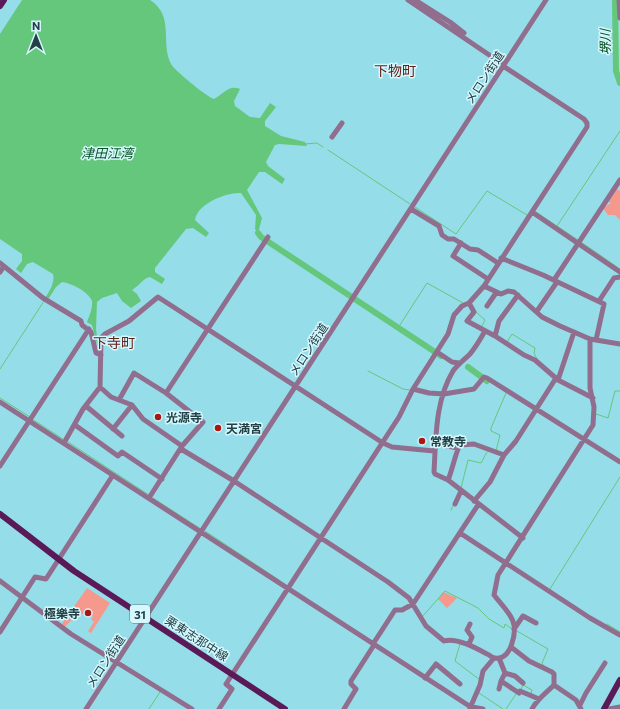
<svg xmlns="http://www.w3.org/2000/svg" width="620" height="709" viewBox="0 0 620 709" font-family="Commissioner,'Noto Sans JP',sans-serif">
  <style>
    .green { fill: #f4998b }
    .water { fill: #65c77b }
    .lines { fill: none; stroke-linecap: round; stroke-linejoin: round }
    .stream { stroke: #65c77b; stroke-width: 1 }
    .river { stroke: #65c77b; stroke-width: 6 }
    .minor { stroke: #916e8e; stroke-width: 5 }
    .major { stroke: #591a57; stroke-width: 6 }
    .poi-dot { fill: #a91710; stroke: #d5f7fd; stroke-width: 1.5 }
    .labels { text-anchor: middle; dominant-baseline: central; stroke-width: 3; stroke-linejoin: round; paint-order: stroke }
    .shield { fill: #d5f7fd; stroke: #58777c; stroke-width: 1 }
    .shield-label { font-size: 11px; font-weight: bold; fill: #224045 }
    .street-label { font-size: 12px; fill: #224045; stroke: #d5f7fd }
    .poi-label { font-size: 12px; font-weight: bold; fill: #224045; stroke: #d5f7fd; text-anchor: start }
    .water-label { font-size: 13px; font-style: italic; fill: #065222; stroke: #d5f7fd }
    .quarter-label { font-size: 14px; fill: #642019; stroke: #d5f7fd }
  </style>
  <rect width="100%" height="100%" fill="#95dde9"/>
  <path class="green" d="M616,189L620,191V220L615,215H608L603,208L611,203L608,201Z
    M87,588L110,603L91,633L88,631L94,622L91,619L93,616L86,612L84,615L79,612C75,619 70,620 65,627L61,625Z
    M443,592L457,598L447,608L438,599Z"/>
  <path class="water" d="M22,0H150C175,16 160,42 171,64C174,70 207,97 214,99C222,95 229,84 240,89L234,101L235,106L250,117L260,118L270,103L276,107L265,121V126L281,136L305,142L307,146L279,144L275,145L266,162L268,166L285,179L282,184L265,172H259L247,190L262,218L258,233L255,229L256,215L241,193C226,192 197,204 195,220L209,233L206,237L193,228L186,229L155,268V272L165,279L162,284L150,277C143,278 139,286 132,290L137,294L141,301L131,308L122,301L117,293L102,298L97,302L96,329L99,352L92,325L87,322C89,317 93,308 92,301C89,292 71,283 62,282L56,287L49,298H45C50,291 55,282 53,274L33,262L27,264L21,273L16,269L22,261V254L0,239V34Z"/>
  <g class="lines">
    <path class="stream" d="M305,144L317,143L323,147
      M328,150L410,204
      M415,207L456,234L487,191L527,215
      M536,212L557,226
      M578,240L557,226L620,131
      M581,242L620,269
      M476,312L485,320L482,326
      M398,328L427,283L463,303
      M507,342L512,334L535,348L534,353L537,359
      M0,369L44,301
      M368,371L403,389L410,390
      M0,398L30,417
      M596,414L608,418L615,391H620
      M32,419L63,439
      M68,442L149,495
      M496,451L500,435L491,431V428L506,393
      M461,488L468,460L481,463L487,452
      M153,498L201,529
      M451,510L453,506
      M205,531L279,580
      M550,589L620,477
      M422,617L445,591L478,608L489,619L504,628L505,624L512,629
      M607,624L620,632
      M517,631L548,649L542,663L544,666
      M460,644L455,661L480,680
      M521,689L523,685L532,690L531,694
      M479,693L503,709
      M149,709L160,692
      M506,709L516,694"/>
    <path class="river" d="M615,0L616,71L620,83
      M258,233L261,237L441,356
      M468,367L487,381"/>
    <path class="minor" d="M408,0L504,65
      M415,0L450,22L464,33
      M619,0L620,18
      M332,137L342,123
      M411,209L439,226L442,235L448,239H454L470,249L478,250L498,263
      M532,212L620,272
      M461,243L453,256L488,279
      M501,258L543,275L604,304L596,340
      M0,263L43,298L81,321L82,325L91,332L96,353L101,355
      M0,272L4,266
      M554,280L620,180
      M484,286L501,294L508,291L514,292L542,317L560,326L590,339L620,344
      M599,301L614,278L620,277
      M469,303L474,312L467,321L495,336L524,355L535,360L558,380L593,398
      M487,306L496,293
      M537,311L557,282
      M485,331C481,338 476,347 470,354C464,360 458,364 453,371C435,401 436,438 434,472L435,474L448,480L523,538
      M495,336L499,321L518,295
      M437,352L452,362L459,363
      M558,380L574,332
      M100,387L111,397L132,405L143,419L182,446
      M413,389L429,393L444,394L474,389L484,377L487,378L620,462
      M166,393L268,237
      M119,400L134,373L166,393L203,422L182,446L149,498
      M0,402L474,709
      M86,406L122,436
      M75,425L118,456L122,452L162,479
      M113,429L132,405
      M64,443L83,409L100,387L101,338L105,334L129,321L158,297L383,443L392,447L434,451
      M434,443L457,448
      M181,449L234,481L388,582L409,598L426,626L444,641C456,637 476,648 487,654C490,655 492,658 495,658C504,660 510,651 512,643C520,620 507,612 494,595L498,575L593,425L594,407L590,388V339
      M0,466L89,329
      M448,480C451,474 457,448 460,445L474,444L504,455
      M474,501L490,482L504,455L516,441L556,378
      M455,504L461,491
      M460,533L590,618L620,635
      M0,581L71,634L192,709
      M514,629L523,616L536,623
      M0,632L35,577L46,579L113,475
      M373,644L395,610H402L413,604L478,505
      M469,644L472,637L467,630L470,624
      M511,647L529,661L552,672L554,674V685L576,700L581,709
      M499,658L505,673L501,681L519,693L520,691L539,699
      M505,673L515,676L523,683
      M425,678L436,664L460,684
      M499,689L501,681
      M580,705L586,693L605,663
      M472,707L483,709
      M470,708L480,685L483,671L494,658
      M86,709L546,0
      M219,709L232,689L226,684L399,417L413,389L448,334L454,315L462,306L469,303L484,286L587,127V123L584,119L503,66
      M344,709L356,689L351,684V681L374,645
      M532,709C537,699 546,693 554,685
      M609,709L620,707"/>
    <path class="major" d="M0,6L4,0
      M0,514L74,571L285,709
      M604,709L620,680"/>
  </g>
  <g class="poi-dot">
    <circle cx="158" cy="417" r="4"/>
    <circle cx="218" cy="428" r="4"/>
    <circle cx="422" cy="441" r="4"/>
    <circle cx="88" cy="613" r="4"/>
  </g>
  <g class="labels">
    <rect class="shield" x="130" y="605" width="20" height="18" rx="3"/>
    <g class="shield-label">
      <text x="140" y="614">31</text>
    </g>
    <g class="street-label">
      <text transform="translate(484 77) rotate(-57)">メロン街道</text>
      <text transform="translate(308 349) rotate(-57)">メロン街道</text>
      <text transform="translate(197 638) rotate(33)">栗東志那中線</text>
      <text transform="translate(105 661) rotate(-57)">メロン街道</text>
    </g>
    <g class="poi-label">
      <text x="166" y="417">光源寺</text>
      <text x="226" y="428">天満宮</text>
      <text x="430" y="441">常教寺</text>
      <text x="80" y="613" text-anchor="end">極樂寺</text>
    </g>
    <g class="water-label">
      <text transform="translate(605 42) rotate(-91)">堺川</text>
      <text x="107" y="153">津田江湾</text>
    </g>
    <g class="quarter-label">
      <text x="395" y="70">下物町</text>
      <text x="114" y="342">下寺町</text>
    </g>
  </g>
  <g transform="translate(36 36)" stroke="#d5f7fd" stroke-width="3" paint-order="stroke">
  <path d="M0-3L7 15L0 10L-7 15Z" fill="#224045"/>
  <text y="-6" font-size="11" font-weight="bold" text-anchor="middle" fill="#224045">N</text>
  </g>
</svg>
